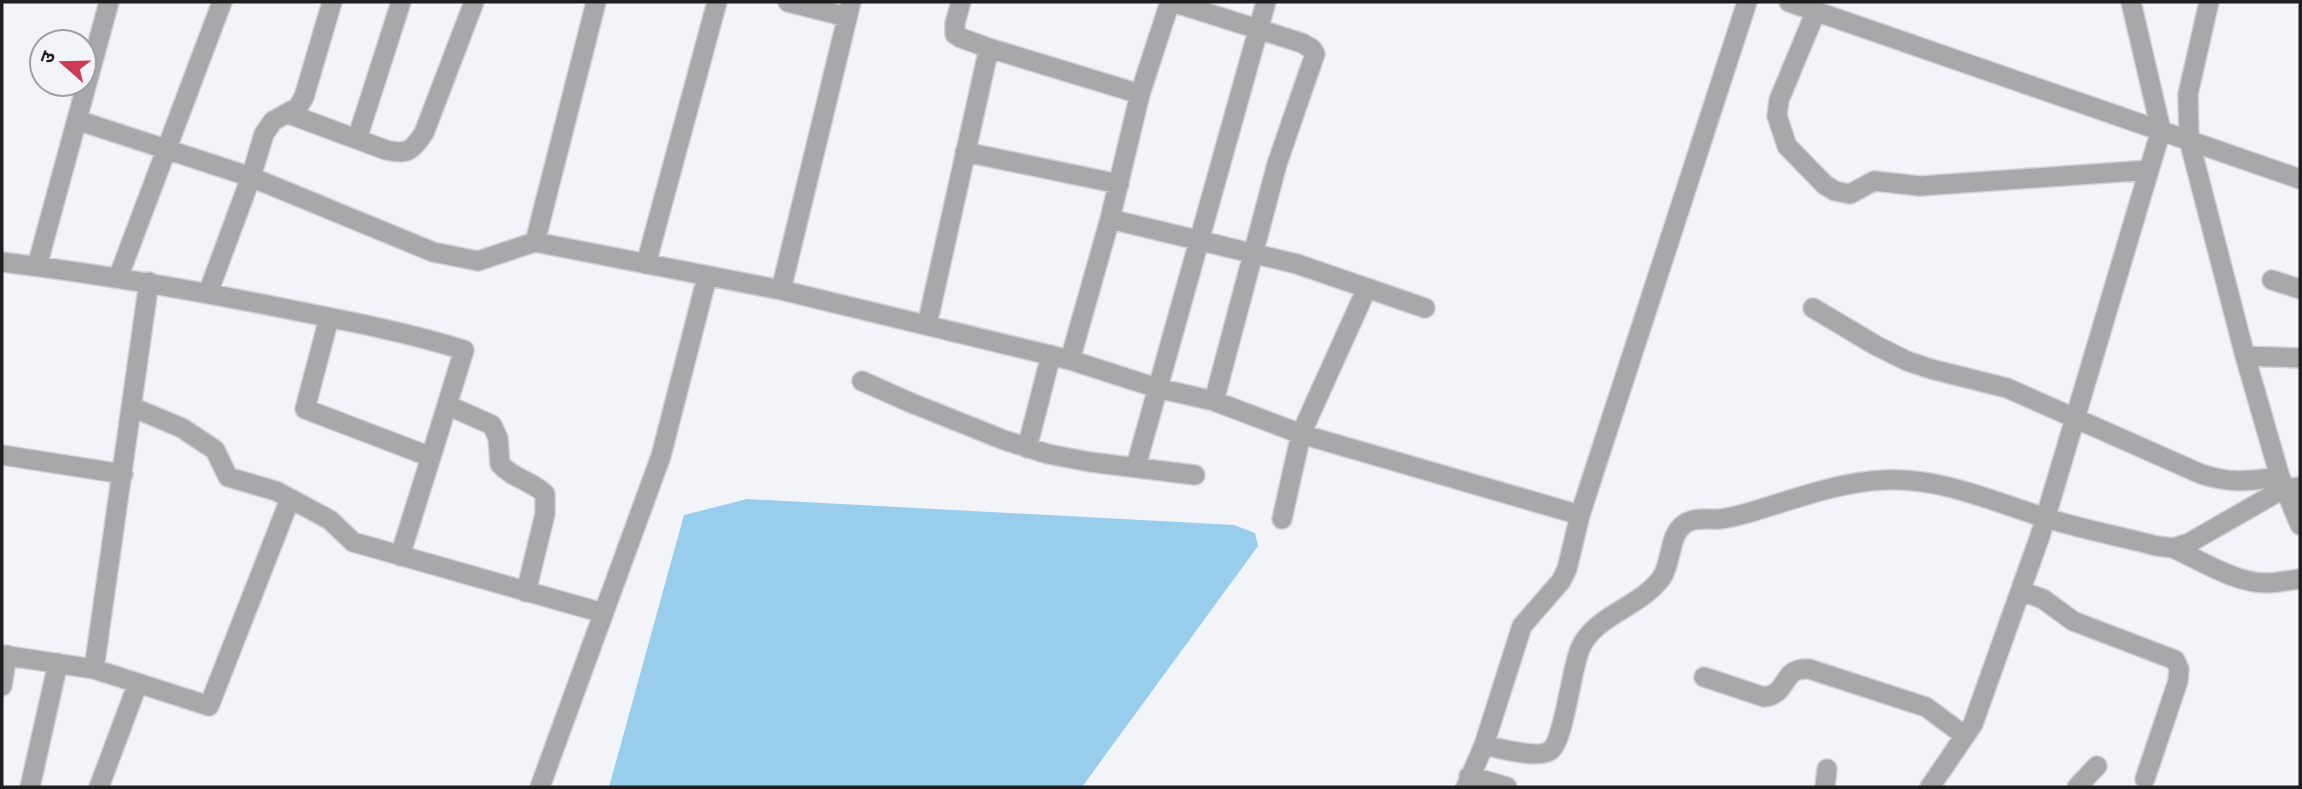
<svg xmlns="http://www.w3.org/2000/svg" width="2302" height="789" viewBox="0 0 2302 789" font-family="'Libre Baskerville','Noto Sans Devanagari',serif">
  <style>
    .water { fill: #98ceec }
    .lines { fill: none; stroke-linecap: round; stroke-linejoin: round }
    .minor-casing { stroke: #d1d2d6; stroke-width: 22 }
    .minor { stroke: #a7a8aa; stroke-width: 19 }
  </style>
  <rect width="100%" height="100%" fill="#f3f4f9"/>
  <path class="water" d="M747,499L1234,525L1255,533L1258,546L1082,787H609L684,515Z"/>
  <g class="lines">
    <defs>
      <path id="minor" d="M596,2L535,242L781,290L851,2
        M788,2L847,17
        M961,2L955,23V34L961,38L989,48
        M1172,2L1302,43L1312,49L1315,54L1277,164L1214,401
        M1789,2L2300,179
        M2209,2L2188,94L2189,140L2245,356L2280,477L2300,525
        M1816,11L1779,100L1777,116L1787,146L1825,185L1835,191L1850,194L1874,181L1920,186L2149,170
        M289,114L386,150C407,155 412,151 424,133L474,2
        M77,120L251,177L433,252L478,261L535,242
        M357,139L401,2
        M965,152L1119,184
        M1110,219L1297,264L1425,308
        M2,262C101,274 199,291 297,311C353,322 409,333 464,350L431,457L305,409L329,318
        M646,264L717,2
        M37,266L109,2
        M118,278L222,2
        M2272,280L2300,289
        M781,290L1070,360L1157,388L1214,401L1301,434L1580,515
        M208,293L251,177L264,134L273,121L298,107L304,97L332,2
        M1813,308L1875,345L1907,361L1931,369L2007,388L2201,474C2232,484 2248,481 2280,477
        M927,325L989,48L1140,94
        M2245,356L2300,358
        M1070,360L1110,219L1140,94L1170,2
        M862,381L909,402L1004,440L1048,454L1090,462L1195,475
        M447,405L492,425L498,438L500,464C513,479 531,480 545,494V514L526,592
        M132,407L182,428L215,450L228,477L276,491L330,520L353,542L603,613
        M1027,448L1051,355
        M2,455L123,474
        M1136,466L1266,2
        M1282,519L1301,434L1367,288
        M2173,548C2202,561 2235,583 2267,583C2278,583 2290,580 2300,579
        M400,556L431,457
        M2021,591L2043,599L2073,621L2175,660L2179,669L2178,681L2145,779
        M2,655L94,669L149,282
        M94,669L209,706L290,499
        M1704,677L1764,697C1790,694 1780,667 1809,669L1926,707L1965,736
        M2,686L7,655
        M1484,745C1498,748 1539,760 1551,750C1564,739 1571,671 1580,649C1594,615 1640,608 1662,577C1673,560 1668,531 1688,522C1698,517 1709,520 1720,519C1730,518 1740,515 1751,512C1795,499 1838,482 1884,480C1939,477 1992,501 2043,517C2080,529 2119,536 2157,546L2173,548L2189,543L2283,489L2300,487
        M1469,776L1507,787
        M30,787L58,663
        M99,787L138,683
        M540,787L661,456L707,277
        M1466,787L1484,745L1522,626L1561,581L1567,569L1580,515L1747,2
        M1825,787L1827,769
        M1930,787L1973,724L2040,536L2161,130L2131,2
        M2077,787L2097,766"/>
    </defs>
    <use href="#minor" class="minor-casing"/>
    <use href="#minor" class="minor"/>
  </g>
  <rect width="2302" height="789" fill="none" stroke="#1f1f21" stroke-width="7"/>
  <g transform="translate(63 63) rotate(290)"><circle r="33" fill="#f3f4f9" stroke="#9e9fa3" stroke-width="2"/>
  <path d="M0-5L12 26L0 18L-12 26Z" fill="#cc3c53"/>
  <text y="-10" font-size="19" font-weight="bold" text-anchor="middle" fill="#1f1f21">उ</text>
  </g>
</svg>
